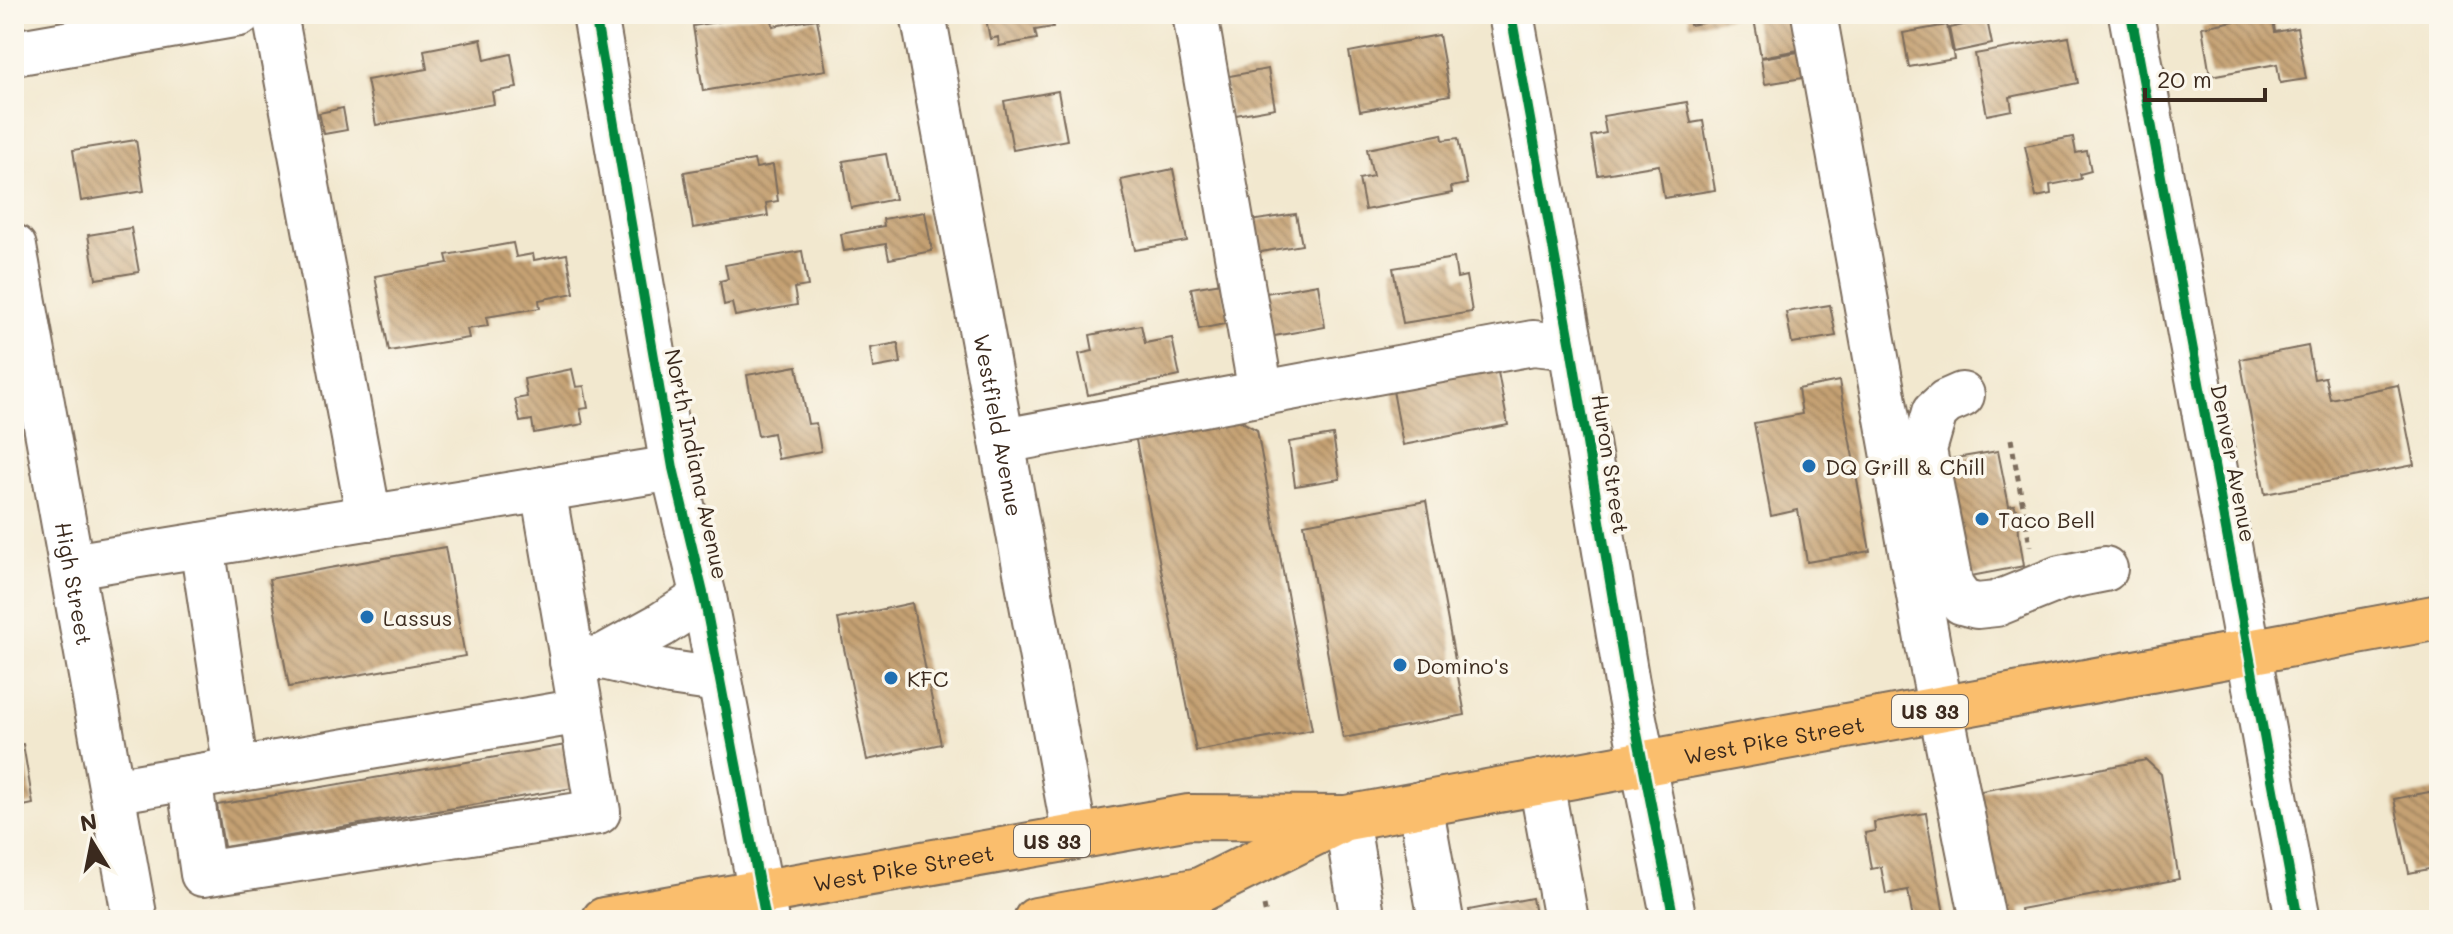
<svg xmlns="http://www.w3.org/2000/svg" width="2453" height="934" viewBox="0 0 2453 934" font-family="Mali,sans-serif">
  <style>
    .building { fill: url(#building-back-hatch) }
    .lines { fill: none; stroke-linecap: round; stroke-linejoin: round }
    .minor-casing { stroke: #7b6c5c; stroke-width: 48 }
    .highway-casing { stroke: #7b6c5c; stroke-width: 48 }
    .path { stroke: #7b6c5c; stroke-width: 5; stroke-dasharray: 6 6; stroke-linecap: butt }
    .minor { stroke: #fff; stroke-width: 44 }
    .highway { stroke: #fabe6d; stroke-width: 44 }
    .cycleway-casing { stroke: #fbf7ec; stroke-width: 15 }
    .cycleway { stroke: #00873e; stroke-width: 10 }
    .poi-dot { fill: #1f6fb2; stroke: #fbf7ec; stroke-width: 3 }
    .labels { text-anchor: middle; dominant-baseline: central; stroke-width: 7; stroke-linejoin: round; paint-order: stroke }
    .shield { fill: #fbf7ec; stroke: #75685c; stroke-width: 2 }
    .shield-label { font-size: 20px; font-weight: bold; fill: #3b2a1e }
    .street-label { font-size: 22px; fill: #3b2a1e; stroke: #fbf7ec }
    .poi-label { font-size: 22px; fill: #3b2a1e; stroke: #fbf7ec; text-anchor: start }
  </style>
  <defs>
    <pattern id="building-back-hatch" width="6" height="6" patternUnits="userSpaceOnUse" patternTransform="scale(2)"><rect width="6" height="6" fill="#c5a173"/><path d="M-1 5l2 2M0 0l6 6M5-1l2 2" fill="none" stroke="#a1835e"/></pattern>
  </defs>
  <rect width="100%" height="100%" fill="#fbf7ec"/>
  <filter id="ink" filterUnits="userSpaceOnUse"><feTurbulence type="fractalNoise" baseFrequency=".0125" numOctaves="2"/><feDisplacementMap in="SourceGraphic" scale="16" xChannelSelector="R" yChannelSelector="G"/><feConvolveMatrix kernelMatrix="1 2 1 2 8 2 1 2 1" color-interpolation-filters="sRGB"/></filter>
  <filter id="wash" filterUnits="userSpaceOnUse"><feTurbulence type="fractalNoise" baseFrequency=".006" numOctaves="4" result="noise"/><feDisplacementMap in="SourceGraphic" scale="32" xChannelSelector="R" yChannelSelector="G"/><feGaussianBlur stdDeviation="1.8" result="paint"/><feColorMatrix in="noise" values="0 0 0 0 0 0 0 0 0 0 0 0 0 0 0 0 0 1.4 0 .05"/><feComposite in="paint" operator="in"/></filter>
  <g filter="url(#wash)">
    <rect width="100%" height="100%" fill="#f2e8cf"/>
    <g id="blocks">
      <path class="building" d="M762,14H771L773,26L817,19L826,70L703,91L693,26Z
        M985,14H1051L1053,27L1035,30L1037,39L999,46L998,37L990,39Z
        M1688,14H1741V16L1690,25Z
        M1753,14H1792L1798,50L1761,57Z
        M2272,14L2275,32L2297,28L2306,79L2280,83L2277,64L2210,76L2202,27Z
        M1987,20L1992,44L1954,52L1949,28Z
        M1947,25L1954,59L1909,67L1903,33Z
        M1439,35L1450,95L1360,111L1349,52Z
        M2069,37L2078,83L2010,97L2012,110L1987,115L1975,54Z
        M481,39L485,60L511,54L517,88L492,92L494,104L376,125L367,80L427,69L424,50Z
        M1799,52L1803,78L1765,84L1761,58Z
        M1268,69L1275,108L1230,116L1224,77Z
        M1058,91L1067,140L1013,150L1004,101Z
        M1687,102L1691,123L1703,121L1715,190L1664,198L1659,165L1598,175L1591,136L1606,133L1603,116Z
        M343,108L347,130L324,134L319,113Z
        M1442,134L1443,140L1458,138L1467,184L1451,187L1452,193L1365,210L1359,179L1373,176L1367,149Z
        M2073,137L2076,153L2087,151L2091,171L2080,174L2081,179L2050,185L2051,194L2036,197L2025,146Z
        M136,140L144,191L81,201L73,150Z
        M886,154L895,199L851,208L843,161Z
        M754,160L756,168L773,165L778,201L766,203L768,216L693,228L684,172Z
        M1173,169L1187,241L1135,250L1121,180Z
        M925,212L932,251L889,259L886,244L844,251L841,234L884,226L883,219Z
        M1296,214L1302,245L1255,253L1250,221Z
        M131,228L139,272L96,279L88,235Z
        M513,243L516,257L533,254L534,260L567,254L574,293L539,300L540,308L486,317L488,326L467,329L469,338L389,351L375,276L448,263L446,255Z
        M802,251L808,286L794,288L797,305L735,316L732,303L724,305L720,281L728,279L725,265Z
        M1454,258L1457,278L1466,276L1472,312L1403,323L1393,268Z
        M1222,283L1230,323L1199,329L1191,288Z
        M1318,284L1325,327L1274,336L1266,293Z
        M1830,305L1836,336L1792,343L1786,312Z
        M1141,325L1145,343L1172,338L1180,376L1088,395L1079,354L1093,351L1090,335Z
        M898,343L901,363L873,368L870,348Z
        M2308,346L2314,379L2325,377L2330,399L2398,385L2414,465L2265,494L2240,359Z
        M797,366L808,424L816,423L821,451L778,459L773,433L758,436L747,375Z
        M1497,367L1508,425L1403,445L1392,385Z
        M572,369L576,387L584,386L588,408L580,409L583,424L534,433L532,420L520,422L515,399L527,397L524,379Z
        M1839,381L1870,551L1807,562L1798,510L1771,516L1754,423L1802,414L1798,389Z
        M1233,417L1257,430L1312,730L1196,751L1135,435Z
        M1333,435L1340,479L1295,486L1289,442Z
        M1998,451L2009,506L2014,505L2018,513L2019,535L2024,566L1955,579L1944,460Z
        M1426,501L1465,715L1343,738L1304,524Z
        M445,547L465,656L289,687L269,579Z
        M912,603L941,744L867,760L838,619Z
        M23,744L33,804L14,808V745Z
        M566,745L573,788L224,847L217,805Z
        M2146,760L2161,774L2179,879L2020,909L2022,920H1999L1976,792Z
        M2439,790V867L2409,873L2394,799Z
        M1926,813L1945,920H1913L1908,890L1886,894L1881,867L1871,869L1865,833L1875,831L1874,822Z
        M1532,898L1536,920H1471L1469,910Z"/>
    </g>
  </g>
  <g filter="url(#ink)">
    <use href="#blocks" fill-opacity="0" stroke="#7b6c5c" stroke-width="2"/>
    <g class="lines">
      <defs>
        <g id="minor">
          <path d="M275,14L369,518"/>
          <path d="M595,14L673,468L704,597L766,920"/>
          <path id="s1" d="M923,14L1075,837"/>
          <path d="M1195,14L1261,393"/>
          <path d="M1511,14L1571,347L1627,683L1674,920"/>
          <path d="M1814,14L1928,645L1983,920"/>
          <path d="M2131,14L2298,920"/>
          <path d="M14,53L239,14"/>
          <path id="s2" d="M14,247L135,920"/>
          <path d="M1962,395L1946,402L1935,412L1924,450L1951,587L1962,602L1977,606L1996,604L2060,578L2105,569"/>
          <path d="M1003,441L1533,343L1571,347"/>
          <path d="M202,545L236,770"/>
          <path d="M72,566L673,468"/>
          <path d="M603,657L670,673L718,680"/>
          <path d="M572,662L603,657L661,625L704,597"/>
          <path d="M189,778L203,874L598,812L581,711"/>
          <path d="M1541,782L1566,920"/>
          <path d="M112,791L581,711L543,489"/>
          <path d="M1420,804L1441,920"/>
          <path d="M1346,818L1363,920"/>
        </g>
        <g id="highway">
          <path id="s3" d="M604,920L1189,817L1346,818L2439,617"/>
          <path d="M1036,920L1200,890L1337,822"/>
        </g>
      </defs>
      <use href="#minor" class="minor-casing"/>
      <use href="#highway" class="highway-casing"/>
      <path class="path" d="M2011,439L2030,546
        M1264,906L1267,920"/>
      <use href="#minor" class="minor"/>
      <use href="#highway" class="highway"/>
      <defs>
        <path id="cycleway" d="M595,14L673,468L704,597L766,920
          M1511,14L1571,347L1627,683L1674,920
          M2131,14L2298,920"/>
      </defs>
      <use href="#cycleway" class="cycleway-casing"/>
      <use href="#cycleway" class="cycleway"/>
    </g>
  </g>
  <g class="poi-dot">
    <circle cx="1809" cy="466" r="8"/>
    <circle cx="1982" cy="519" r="8"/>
    <circle cx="367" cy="617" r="8"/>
    <circle cx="1400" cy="665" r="8"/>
    <circle cx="891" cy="678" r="8"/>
  </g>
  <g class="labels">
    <g class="shield">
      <rect x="1892" y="695" width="76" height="32" rx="6"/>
      <rect x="1014" y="825" width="76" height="32" rx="6"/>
    </g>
    <g class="shield-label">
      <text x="1930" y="711">US 33</text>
      <text x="1052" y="841">US 33</text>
    </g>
    <g class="street-label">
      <text stroke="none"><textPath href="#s1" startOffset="418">Westfield Avenue</textPath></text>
      <text transform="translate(2234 463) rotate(79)">Denver Avenue</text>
      <text transform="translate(697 464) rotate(78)">North Indiana Avenue</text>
      <text transform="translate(1611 464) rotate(81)">Huron Street</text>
      <text stroke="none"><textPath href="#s2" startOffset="342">High Street</textPath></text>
      <text stroke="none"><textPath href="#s3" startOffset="1186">West Pike Street</textPath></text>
      <text stroke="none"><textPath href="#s3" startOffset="304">West Pike Street</textPath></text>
    </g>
    <g class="poi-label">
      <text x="1825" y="466">DQ Grill &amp; Chill</text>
      <text x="1998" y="519">Taco Bell</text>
      <text x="383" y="617">Lassus</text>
      <text x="1416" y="665">Domino's</text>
      <text x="907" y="678">KFC</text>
    </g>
  </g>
  <rect width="2453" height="934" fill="none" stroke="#fbf7ec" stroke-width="48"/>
  <g transform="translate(92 842) rotate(350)" stroke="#fbf7ec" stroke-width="6" paint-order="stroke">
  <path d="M0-6L14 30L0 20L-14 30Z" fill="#3b2a1e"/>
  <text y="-12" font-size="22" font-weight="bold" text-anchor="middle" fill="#3b2a1e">N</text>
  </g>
  <path d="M2145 88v12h120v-12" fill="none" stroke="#3b2a1e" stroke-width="4"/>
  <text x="2157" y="88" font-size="24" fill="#3b2a1e" stroke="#fbf7ec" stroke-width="6" paint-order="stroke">20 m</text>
</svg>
